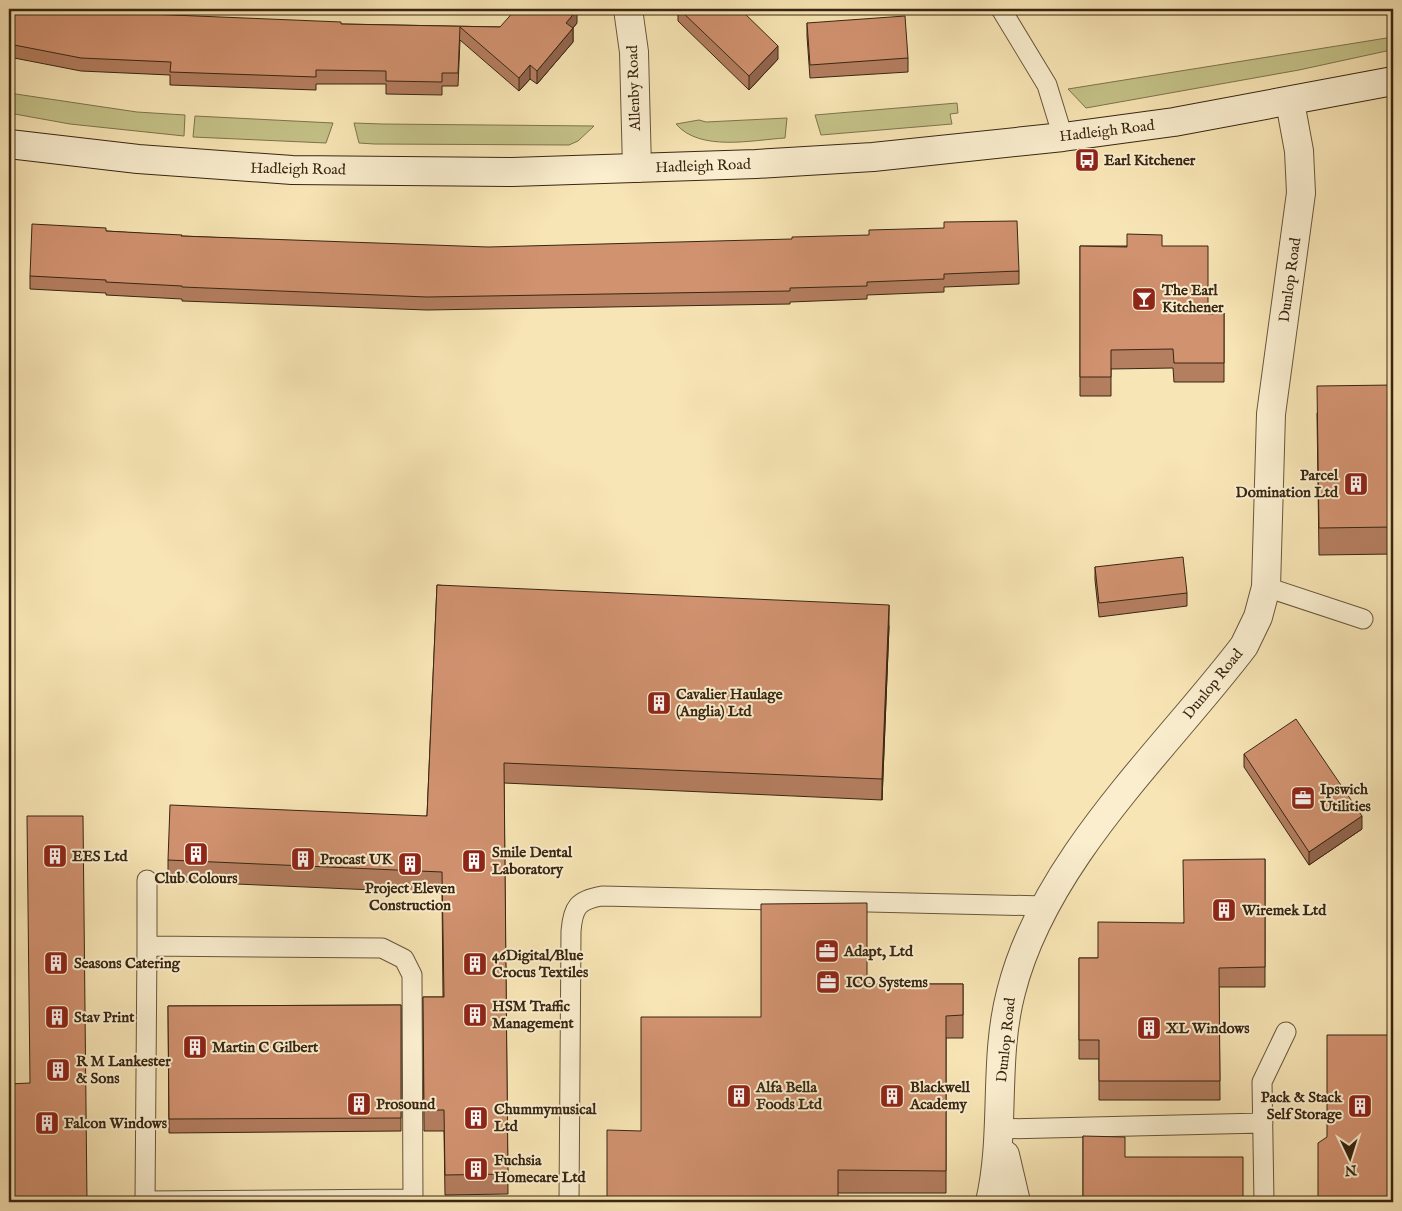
<svg xmlns="http://www.w3.org/2000/svg" width="1402" height="1211" viewBox="0 0 1402 1211" font-family="'IM FELL English',serif">
  <style>
    .green { fill: #c4c288; stroke: #7e744d }
    .lines { fill: none; stroke-linecap: round; stroke-linejoin: round }
    .lane-casing { stroke: #68563b; stroke-width: 21 }
    .street-casing { stroke: #68563b; stroke-width: 30 }
    .secondary-casing { stroke: #382612; stroke-width: 30 }
    .lane { stroke: #faeecf; stroke-width: 19 }
    .street { stroke: #faeecf; stroke-width: 28 }
    .secondary { stroke: #faeecf; stroke-width: 28 }
    .wall { fill: #b47e60; stroke: #382612 }
    .shaded-wall { fill: #92664e; stroke: #382612 }
    .building { fill: #d19270; stroke: #382612 }
    .labels { text-anchor: middle; dominant-baseline: central; stroke-width: 4; stroke-linejoin: round; paint-order: stroke }
    .street-label { font-size: 15px; fill: #382612; stroke: #faeecf }
    .poi-label { font-size: 15px; font-weight: bold; fill: #382612; stroke: #faeecf; text-anchor: start }
  </style>
  <rect width="100%" height="100%" fill="#f8e5b5"/>
  <filter id="stains"><feTurbulence type="fractalNoise" baseFrequency=".004" numOctaves="4"/><feColorMatrix values="0 0 0 0 .2 0 0 0 0 .09 0 0 0 0 .02 0 0 0 .5 -.17"/></filter>
  <radialGradient id="worn" r=".72"><stop offset=".6" stop-color="#630" stop-opacity="0"/><stop offset="1" stop-color="#630" stop-opacity=".3"/></radialGradient>
  <path class="green" d="M1393,37V50H1391L1299,70L1086,108L1068,89Z
    M9,93L137,112L185,115L184,136L70,124L9,113Z
    M957,103L958,113L950,114L952,124L821,135L815,115Z
    M195,116L333,123L326,143L193,137Z
    M787,118L785,138C752,140 700,152 676,124L699,120L706,122Z
    M354,123L382,124L594,126L578,141L569,145L374,144L359,143Z"/>
  <g class="lines">
    <defs>
      <path id="lane" d="M1001,9L1047,85L1063,137
        M1266,587L1363,619
        M147,946V880
        M1000,1129L1263,1123
        M412,1199L145,1201L147,946L382,948L404,959L412,975L413,1202
        M569,1202L571,931C573,907 578,900 602,896L1045,906
        M1264,1202L1262,1082L1286,1032"/>
      <path id="street" d="M628,9L634,52L637,168
        M1005,1155L1016,1202
        M990,1202C1006,1133 993,1060 1011,992C1044,860 1164,751 1244,646L1258,617L1266,587L1271,414L1301,193L1299,151L1290,102"/>
      <path id="secondary" d="M9,144L138,159L292,170L512,172L756,164L873,157L1063,137L1174,122L1393,81"/>
    </defs>
    <use href="#lane" class="lane-casing"/>
    <use href="#street" class="street-casing"/>
    <use href="#secondary" class="secondary-casing"/>
    <use href="#lane" class="lane"/>
    <use href="#street" class="street"/>
    <use href="#secondary" class="secondary"/>
  </g>
  <path class="wall" d="M9,9L125,13L341,24L500,27L577,23L573,28V42L537,84L530,79L519,91L460,40L458,86H442V95L386,94V84H316V90L170,85V75L81,71L9,57Z
    M678,9H740L778,59L749,90L678,21Z
    M807,23L908,58V72L810,78L807,36Z
    M106,231L181,236L1019,271V284L944,287V292L867,295V299L790,302V304L427,310L182,301V299L106,295V293L30,289V276Z
    M1080,246H1162L1208,314L1224,313V382H1174L1173,368L1111,369V396H1080Z
    M1393,385V554L1319,555L1317,413Z
    M1095,567L1187,593V606L1099,617L1095,580Z
    M437,585L889,626L882,800L504,783L508,1194L445,1195L444,1131H424L423,997H443L442,893L168,881V860L427,816Z
    M1244,754L1362,829L1309,865L1244,767Z
    M1265,859V987H1219L1220,1100H1099V1059H1079V958H1098L1183,923Z
    M867,984H963V1038H946V1193H838L641,1131L761,1017Z
    M401,1005V1131L169,1133L168,1006Z
    M1083,1136L1125,1157L1243,1202H1083Z"/>
  <path class="shaded-wall" d="M577,10V23L566,36V23Z
    M573,28V42L537,84V71Z
    M778,46V59L749,90V76Z
    M530,65V79L519,91V78Z
    M889,605V626L882,800V779Z
    M1362,816V829L1309,865V852Z"/>
  <path class="building" d="M9,9H125L124,13L341,22V24L500,27L516,9H575L577,10L566,23L573,28L537,71L530,65L519,78L460,27L458,73H442V82L386,81V71L316,70V77L170,72L171,62L81,58L9,44Z
    M679,9H740L778,46L749,76Z
    M905,16L908,58L810,65L807,23Z
    M1017,221L1019,271L944,274V279L867,282V286L790,288V291L427,297L182,287V286L106,282V280L30,276L32,224L106,228V231L182,235L181,236L488,247L792,239V237L869,235V230L944,228V222Z
    M1127,234L1162,235V246H1208V314L1224,313V363H1174L1173,349L1111,350V377H1080V246L1127,247Z
    M1393,385V527L1319,528L1317,386Z
    M1183,557L1187,593L1099,603L1095,567Z
    M437,585L889,605L882,779L504,763L508,1174L445,1175L444,1110H424L423,997H444L442,872L168,860L170,805L427,816Z
    M1296,719L1362,816L1309,852L1244,754Z
    M27,816H83L87,1202H9V1084L30,1083Z
    M1265,859V967L1219,968L1220,1081H1099V1040H1079V958H1098V922L1184,923L1183,860Z
    M867,903V984H963V1015L946,1016V1171L838,1170V1202H607V1130L641,1131V1017H761V904Z
    M401,1005V1118L169,1119L168,1006Z
    M1327,1035H1393V1202H1318V1143L1327,1137Z
    M1083,1136L1125,1137V1157H1243V1202H1118V1200L1083,1201Z"/>
  <defs>
    <symbol id="bus-square" viewBox="-11 -11 22 22"><rect x="-9" y="-9" width="18" height="18" rx="4" fill="#8f2418" stroke="#faeecf"/><path d="M-5-6H5V4H4V6H2V4H-2V6H-4V4H-5ZM-3.5-4V0h7V-4ZM-3.5 1.2v1.5H-2V1.2ZM2 1.2v1.5H3.5V1.2Z" fill="#fff"/></symbol>
    <symbol id="bar-square" viewBox="-11 -11 22 22"><rect x="-9" y="-9" width="18" height="18" rx="4" fill="#8f2418" stroke="#faeecf"/><path d="M-6-5H6L.8 .8V4.5H3.5V6h-7V4.5H-.8V.8Z" fill="#fff"/></symbol>
    <symbol id="building-square" viewBox="-11 -11 22 22"><rect x="-9" y="-9" width="18" height="18" rx="4" fill="#8f2418" stroke="#faeecf"/><path d="M-4-6H4V6H1V3H-1V6H-4ZM-2.5-4.3h1.7v1.8h-1.7ZM.8-4.3h1.7v1.8H.8ZM-2.5-1h1.7V.8h-1.7ZM.8-1h1.7V.8H.8Z" fill="#fff"/></symbol>
    <symbol id="office-square" viewBox="-11 -11 22 22"><rect x="-9" y="-9" width="18" height="18" rx="4" fill="#8f2418" stroke="#faeecf"/><path d="M-6-3h4V-5.5h4V-3h4V5H-6ZM-1-4.5V-3h2v-1.5ZM-6 0V1H6V0Z" fill="#fff"/></symbol>
  </defs>
  <g fill-rule="evenodd">
    <use href="#bus-square" x="1073" y="146" width="28" height="28"/>
    <use href="#bar-square" x="1130" y="285" width="28" height="28"/>
    <use href="#building-square" x="1342" y="470" width="28" height="28"/>
    <use href="#building-square" x="645" y="689" width="28" height="28"/>
    <use href="#office-square" x="1289" y="784" width="28" height="28"/>
    <use href="#building-square" x="182" y="840" width="28" height="28"/>
    <use href="#building-square" x="41" y="842" width="28" height="28"/>
    <use href="#building-square" x="289" y="845" width="28" height="28"/>
    <use href="#building-square" x="460" y="847" width="28" height="28"/>
    <use href="#building-square" x="396" y="850" width="28" height="28"/>
    <use href="#building-square" x="1210" y="896" width="28" height="28"/>
    <use href="#office-square" x="813" y="937" width="28" height="28"/>
    <use href="#building-square" x="42" y="949" width="28" height="28"/>
    <use href="#building-square" x="461" y="950" width="28" height="28"/>
    <use href="#office-square" x="814" y="968" width="28" height="28"/>
    <use href="#building-square" x="461" y="1001" width="28" height="28"/>
    <use href="#building-square" x="43" y="1003" width="28" height="28"/>
    <use href="#building-square" x="1135" y="1014" width="28" height="28"/>
    <use href="#building-square" x="181" y="1033" width="28" height="28"/>
    <use href="#building-square" x="44" y="1056" width="28" height="28"/>
    <use href="#building-square" x="725" y="1082" width="28" height="28"/>
    <use href="#building-square" x="878" y="1082" width="28" height="28"/>
    <use href="#building-square" x="345" y="1090" width="28" height="28"/>
    <use href="#building-square" x="1346" y="1092" width="28" height="28"/>
    <use href="#building-square" x="462" y="1104" width="28" height="28"/>
    <use href="#building-square" x="33" y="1109" width="28" height="28"/>
    <use href="#building-square" x="462" y="1155" width="28" height="28"/>
  </g>
  <g class="labels">
    <g class="street-label">
      <text transform="translate(634 88) rotate(-92)">Allenby Road</text>
      <text transform="translate(1107 131) rotate(-7)">Hadleigh Road</text>
      <text transform="translate(703 166) rotate(-2)">Hadleigh Road</text>
      <text transform="translate(298 169) rotate(1)">Hadleigh Road</text>
      <text transform="translate(1290 280) rotate(-82)">Dunlop Road</text>
      <text transform="translate(1213 684) rotate(-51)">Dunlop Road</text>
      <text transform="translate(1006 1040) rotate(-84)">Dunlop Road</text>
    </g>
    <g class="poi-label">
      <text x="1104" y="160">Earl Kitchener</text>
      <text x="1162" y="290">The Earl<tspan x="1162" dy="17">Kitchener</tspan></text>
      <text x="1338" y="475" text-anchor="end">Parcel<tspan x="1338" dy="17">Domination Ltd</tspan></text>
      <text x="676" y="694">Cavalier Haulage<tspan x="676" dy="17">(Anglia) Ltd</tspan></text>
      <text x="1320" y="789">Ipswich<tspan x="1320" dy="17">Utilities</tspan></text>
      <text x="492" y="852">Smile Dental<tspan x="492" dy="17">Laboratory</tspan></text>
      <text x="72" y="856">EES Ltd</text>
      <text x="320" y="859">Procast UK</text>
      <text x="196" y="878" text-anchor="middle">Club Colours</text>
      <text x="410" y="888" text-anchor="middle">Project Eleven<tspan x="410" dy="17">Construction</tspan></text>
      <text x="1242" y="910">Wiremek Ltd</text>
      <text x="844" y="951">Adapt, Ltd</text>
      <text x="492" y="955">46Digital/Blue<tspan x="492" dy="17">Crocus Textiles</tspan></text>
      <text x="74" y="963">Seasons Catering</text>
      <text x="846" y="982">ICO Systems</text>
      <text x="492" y="1006">HSM Traffic<tspan x="492" dy="17">Management</tspan></text>
      <text x="74" y="1017">Stav Print</text>
      <text x="1166" y="1028">XL Windows</text>
      <text x="212" y="1047">Martin C Gilbert</text>
      <text x="76" y="1061">R M Lankester<tspan x="76" dy="17">&amp; Sons</tspan></text>
      <text x="756" y="1087">Alfa Bella<tspan x="756" dy="17">Foods Ltd</tspan></text>
      <text x="910" y="1087">Blackwell<tspan x="910" dy="17">Academy</tspan></text>
      <text x="1342" y="1097" text-anchor="end">Pack &amp; Stack<tspan x="1342" dy="17">Self Storage</tspan></text>
      <text x="376" y="1104">Prosound</text>
      <text x="494" y="1109">Chummymusical<tspan x="494" dy="17">Ltd</tspan></text>
      <text x="64" y="1123">Falcon Windows</text>
      <text x="494" y="1160">Fuchsia<tspan x="494" dy="17">Homecare Ltd</tspan></text>
    </g>
  </g>
  <rect width="1402" height="1211" fill="none" stroke="#f8e5b5" stroke-width="30"/>
  <rect x="10" y="10" width="1382" height="1191" fill="none" stroke="#382612" stroke-width="2.5"/>
  <rect x="15" y="15" width="1372" height="1181" fill="none" stroke="#382612"/>
  <g transform="translate(1350 1158) rotate(176)" stroke="#faeecf" stroke-width="4" paint-order="stroke">
  <path d="M0-4L9 19L0 12L-9 19Z" fill="#382612"/>
  <text y="-8" font-size="14" font-weight="bold" text-anchor="middle" fill="#382612">N</text>
  </g>
  <rect width="100%" height="100%" filter="url(#stains)"/>
  <rect width="100%" height="100%" fill="url(#worn)"/>
</svg>
